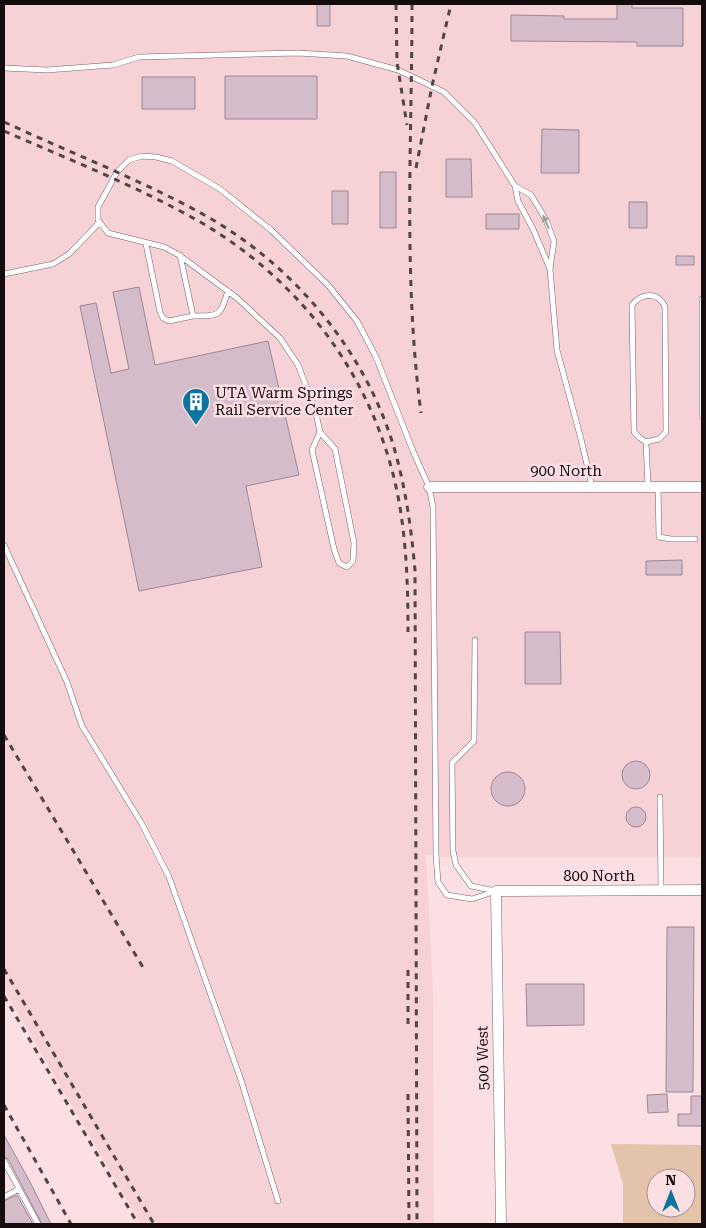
<svg xmlns="http://www.w3.org/2000/svg" width="706" height="1228" viewBox="0 0 706 1228" font-family="'Roboto Serif',serif">
  <style>
    .built { fill: #f6d1d6 }
    .green { fill: #e3c4ab; fill-rule: evenodd }
    .building { fill: #d4bcca; stroke: #9d8794 }
    .lines { fill: none; stroke-linecap: round; stroke-linejoin: round }
    .service-casing { stroke: #796064; stroke-width: 6 }
    .minor-casing { stroke: #796064; stroke-width: 11 }
    .service { stroke: #fff; stroke-width: 5 }
    .minor { stroke: #fff; stroke-width: 10 }
    .rail { stroke: #534446; stroke-width: 3; stroke-dasharray: 6 6; stroke-linecap: butt }
    .oneway { fill: #a19e9e }
    .labels { text-anchor: middle; dominant-baseline: central; stroke-width: 5; stroke-linejoin: round; paint-order: stroke }
    .poi-label { font-size: 15px; fill: #150c0d; stroke: #fcdfe3; text-anchor: start }
    .street-label { font-size: 15px; fill: #150c0d; stroke: #fcdfe3 }
  </style>
  <rect width="100%" height="100%" fill="#fcdfe3"/>
  <path class="built" d="M4,4H702V857H446L426,855L433,994L434,1224H141L4,989Z"/>
  <path class="green" d="M611,1144L702,1145V1224H623V1184ZM656,1178H686V1208H656Z"/>
  <path class="building" d="M317,4H330V26H317Z
    M617,4H632V8H683V46H637V42L511,41V15L564,16V19H617Z
    M225,76H317V119H225Z
    M142,77H195V109H142Z
    M542,129L579,130V173H541Z
    M446,159H471L472,197H446Z
    M380,172H396V228H380Z
    M332,191H348V224H332Z
    M629,202H647V228H629Z
    M486,214H519V229H486Z
    M676,256H694V265H676Z
    M139,287L155,365L268,341L299,475L246,486L262,567L139,591L80,306L96,303L111,373L129,369L113,292Z
    M682,560V575H646V561Z
    M525,632H560L561,684H525Z
    M622 775a14 14 0 1 1 28 0a14 14 0 1 1-28 0Z
    M491 789a17 17 0 1 1 34 0a17 17 0 1 1-34 0Z
    M626 817a10 10 0 1 1 20 0a10 10 0 1 1-20 0Z
    M667,927H694L693,1092H666Z
    M526,984H584V1025L527,1026Z
    M667,1094L668,1112L648,1113L647,1095Z
    M691,1096H702V1126H678V1114H691Z
    M4,1135L29,1180L51,1224H42L8,1159L4,1157Z
    M17,1195L33,1224H4V1201Z"/>
  <g class="lines">
    <defs>
      <path id="service" d="M4,68L47,70L113,65L139,57L298,53L347,56L398,70L444,92L475,123L515,186
        M146,244L160,312L163,318L169,321L193,316L180,255
        M550,269L533,229L518,201L515,186L531,195L546,220L554,241L550,269L557,350L581,439L592,486
        M4,274L53,264L69,254L100,222
        M702,299V416
        M193,316C220,316 220,316 228,291
        M320,432L312,450L334,549L339,563L347,567L353,561L354,543L335,449L320,432L315,409L298,365L280,338L237,298L179,255L164,247L108,233L98,220V207L117,172L129,160L142,156L156,157L172,161L220,189L271,230L328,285L357,321L376,357L413,451L429,487L433,507L436,855L438,882L447,895L472,899L496,891
        M646,442L659,439L666,432L665,307C658,291 641,293 632,305L634,432L640,438L646,442L648,486
        M658,487L659,537L671,539H695
        M4,545L67,682L82,726L142,824L169,877L241,1080L278,1201
        M475,640L474,741L452,763L453,851L456,865L471,886L496,891
        M660,797L661,890
        M4,1161L38,1224
        M4,1197L19,1189"/>
      <path id="minor" d="M429,487H702
        M501,1224L496,891L702,890"/>
    </defs>
    <use href="#service" class="service-casing"/>
    <use href="#minor" class="minor-casing"/>
    <use href="#service" class="service"/>
    <use href="#minor" class="minor"/>
    <path class="rail" d="M396,4L397,62L407,125
      M412,4C412,140 403,277 421,413
      M4,122C69,152 136,178 199,212C288,260 361,344 392,441C405,483 411,526 415,570L417,1224
      M4,131C70,160 139,187 202,223C297,279 366,368 393,474C406,525 408,579 408,632
      M416,168L432,86L451,4
      M4,735L144,969
      M4,969L154,1224
      M4,996L138,1224
      M408,1024V969
      M408,1094L409,1224
      M4,1105L71,1224"/>
  </g>
  <defs><path id="oneway-solid" d="M-6-.8H1V-3.2L6.5 0L1 3.2V.8H-6Z" transform="scale(1.25)"/></defs>
  <use class="oneway" href="#oneway-solid" transform="translate(546 222) rotate(-114)"/>
  <defs>
    <symbol id="building-pin" viewBox="-11 -11 22 30"><path d="M0 17L-7.5 6A9.5 9.5 0 1 1 7.5 6Z" fill="#0c74a0" stroke="#fcdfe3"/><path d="M-4-6H4V6H1V3H-1V6H-4ZM-2.5-4.3h1.7v1.8h-1.7ZM.8-4.3h1.7v1.8H.8ZM-2.5-1h1.7V.8h-1.7ZM.8-1h1.7V.8H.8Z" fill="#fff"/></symbol>
  </defs>
  <g fill-rule="evenodd">
    <use href="#building-pin" x="180" y="386" width="32" height="43"/>
  </g>
  <g class="labels">
    <g class="poi-label">
      <text x="215" y="393">UTA Warm Springs<tspan x="215" dy="17">Rail Service Center</tspan></text>
    </g>
    <g class="street-label">
      <text x="566" y="471">900 North</text>
      <text x="599" y="876">800 North</text>
      <text transform="translate(483 1058) rotate(-91)">500 West</text>
    </g>
  </g>
  <rect width="706" height="1228" fill="none" stroke="#150c0d" stroke-width="10"/>
  <g transform="translate(671 1193)"><circle r="24" fill="#fcdfe3" stroke="#a08b8d"/>
  <path d="M0-4L9 19L0 12L-9 19Z" fill="#0c74a0"/>
  <text y="-8" font-size="14" font-weight="bold" text-anchor="middle" fill="#150c0d">N</text>
  </g>
</svg>
